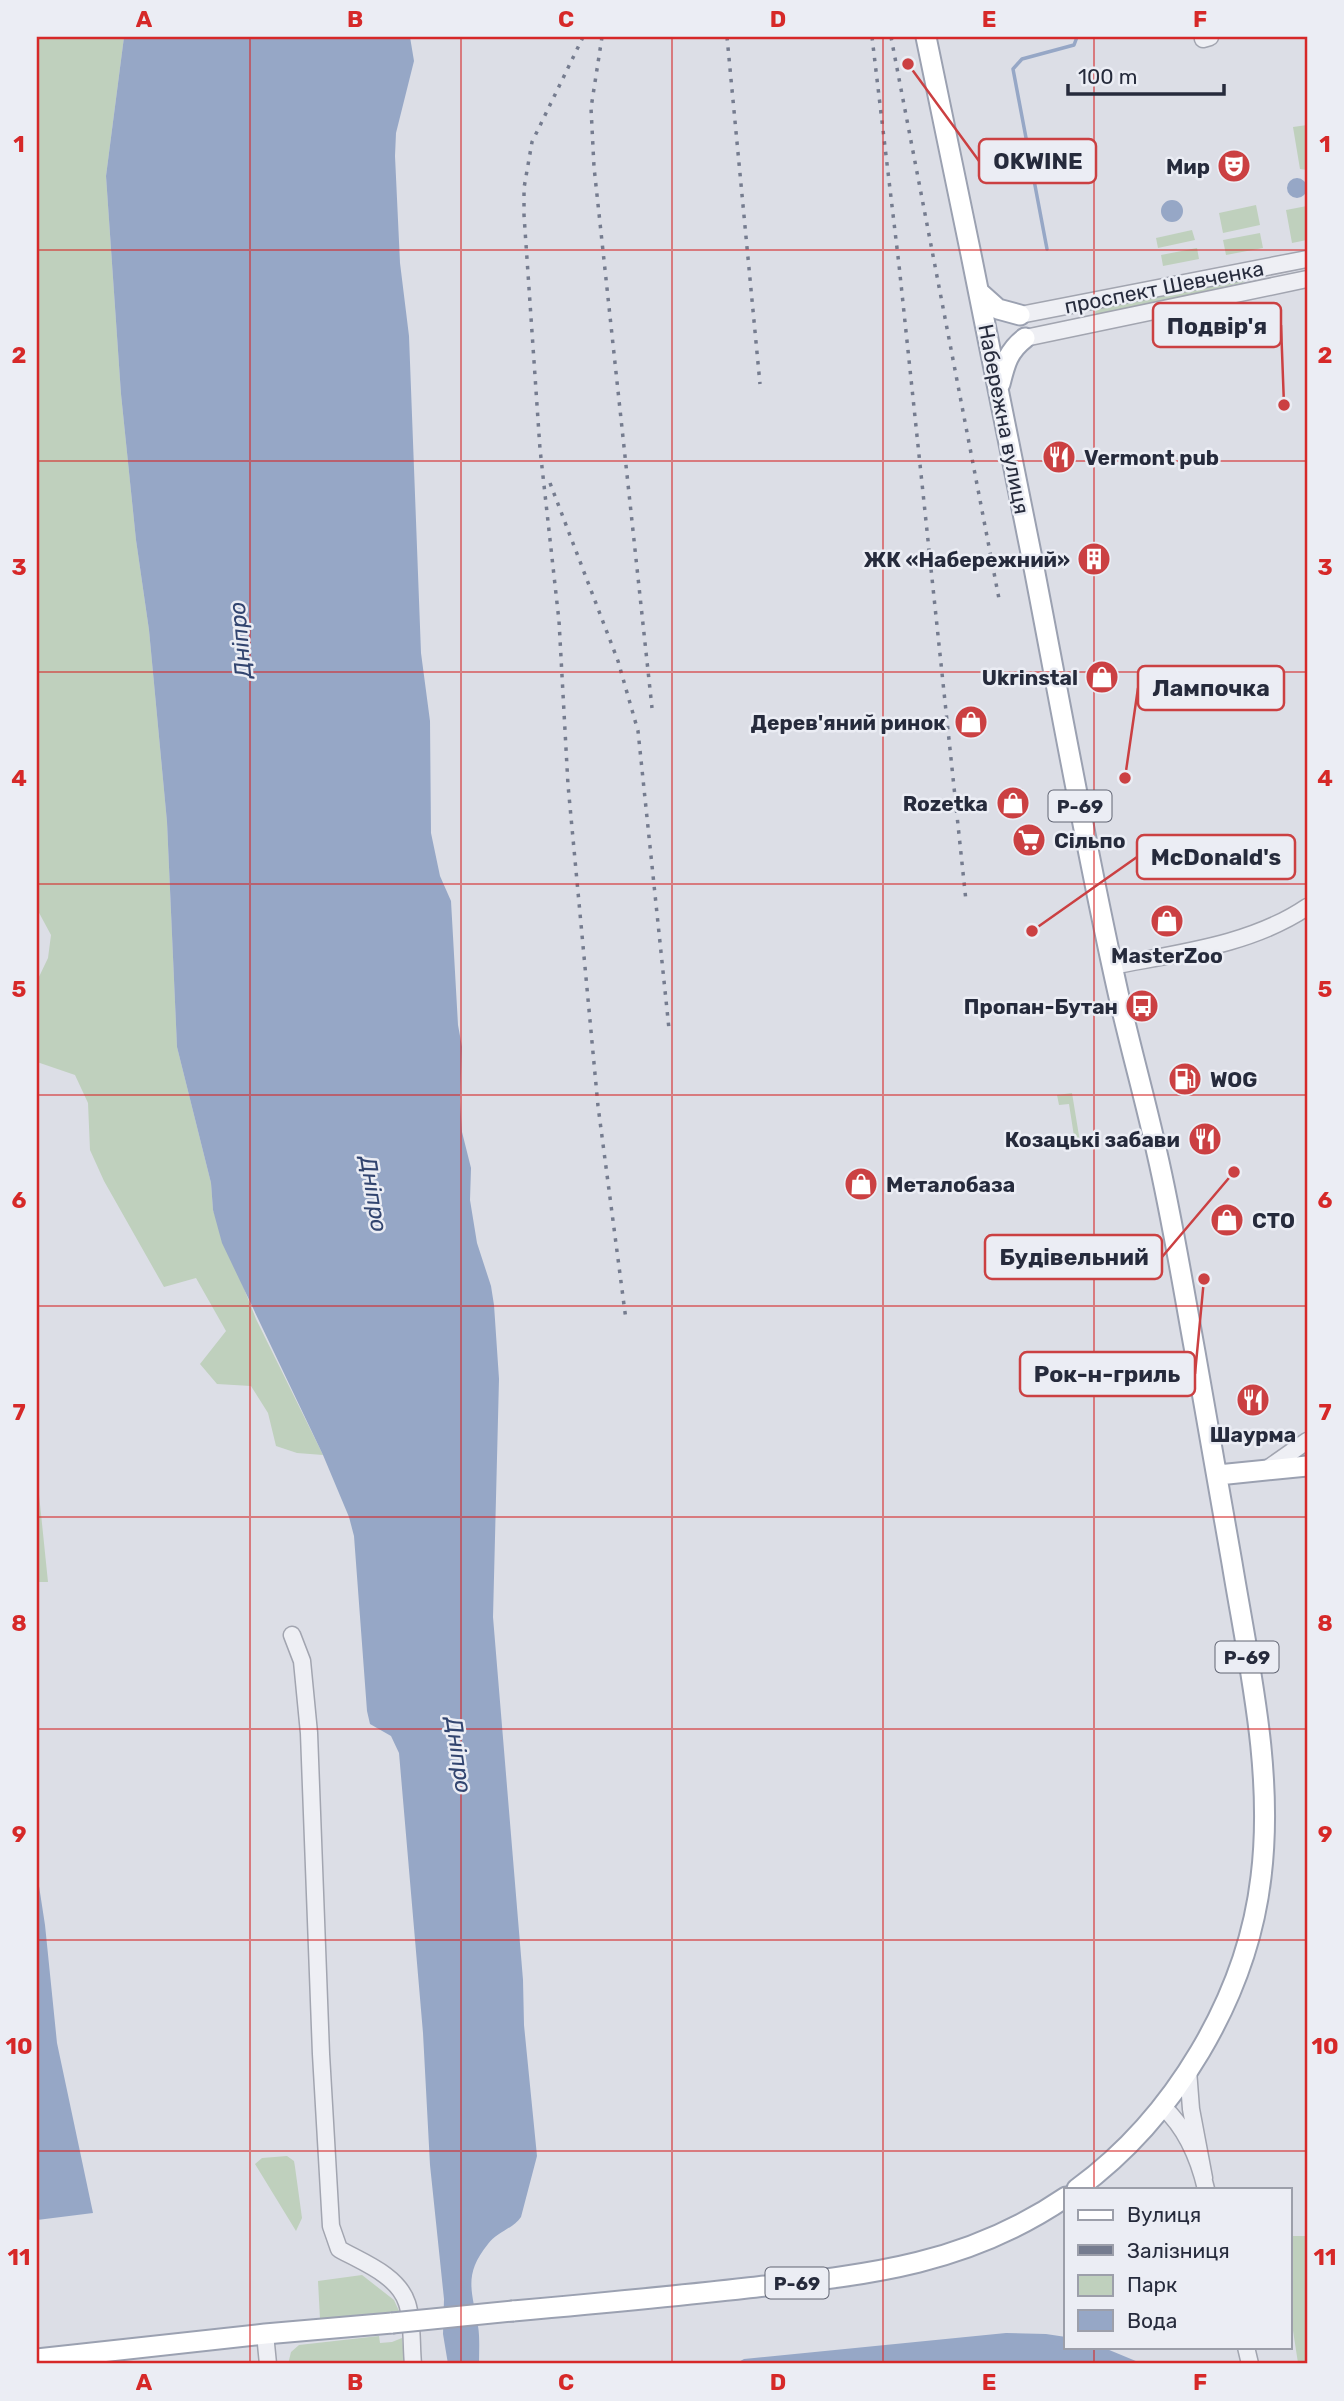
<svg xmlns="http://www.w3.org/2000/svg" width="1344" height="2401" viewBox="0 0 1344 2401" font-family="Rubik,sans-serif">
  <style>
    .green { fill: #bfd0bd }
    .water { fill: #96a7c6 }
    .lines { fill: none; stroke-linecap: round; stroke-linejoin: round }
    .stream { stroke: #96a7c6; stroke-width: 3.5 }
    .minor-casing { stroke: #a2a5b0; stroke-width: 19 }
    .major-casing { stroke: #9ba1b1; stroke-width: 23 }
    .minor { stroke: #eeeff4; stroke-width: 16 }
    .major { stroke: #fff; stroke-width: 19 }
    .rail { stroke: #757c8f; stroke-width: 3.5; stroke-dasharray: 3.5 7; stroke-linecap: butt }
    .major-bridge-casing { stroke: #9ba1b1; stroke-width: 23; stroke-linecap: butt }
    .major-bridge { stroke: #fff; stroke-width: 19 }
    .grid { fill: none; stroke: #d62828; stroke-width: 2; stroke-opacity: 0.55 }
    .labels { text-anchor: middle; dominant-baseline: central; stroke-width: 5; stroke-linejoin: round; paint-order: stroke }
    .shield { fill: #ebedf4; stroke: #616573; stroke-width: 2 }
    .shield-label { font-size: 19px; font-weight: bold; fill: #262b3c }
    .poi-label { font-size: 21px; font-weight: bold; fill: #262b3c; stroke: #ebedf4; text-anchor: end }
    .street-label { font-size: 21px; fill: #262b3c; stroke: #ebedf4 }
    .water-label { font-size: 23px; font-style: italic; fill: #31446f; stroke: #ebedf4 }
    .leader { fill: none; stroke: #cb4042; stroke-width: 2.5 }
    .callout-dot { fill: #cb4042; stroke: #ebedf4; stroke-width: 2.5 }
    .callout { fill: #ebedf4; stroke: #cb4042; stroke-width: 2.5 }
    .callout-label { font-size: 23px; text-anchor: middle; font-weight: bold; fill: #262b3c }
    .neatline { fill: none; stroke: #d62828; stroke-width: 2.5 }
    .grid-label { font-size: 23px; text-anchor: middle; font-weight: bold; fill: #d62828 }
  </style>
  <rect width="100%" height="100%" fill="#dcdee6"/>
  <path class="green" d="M37,37H124L106,176L121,394L136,540L149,630L167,822L177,1047L211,1183L213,1210L256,1319L323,1455L297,1453L276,1446L268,1413L251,1386L217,1384L200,1364L226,1331L196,1278L164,1287L104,1181L90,1150L88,1103L75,1075L37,1062V981L48,958L51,935L37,909Z
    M1307,125V170L1300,169L1293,127Z
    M1256,205L1260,225L1223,233L1219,213Z
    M1307,206V240L1292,243L1286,210Z
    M1192,230L1195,240L1158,248L1156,238Z
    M1260,233L1263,248L1226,255L1223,240Z
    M1197,248L1199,259L1163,266L1161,255Z
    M1245,276V282L1098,315L1095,313L1096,309Z
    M1072,1093L1081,1148L1076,1149L1069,1104L1059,1105L1057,1095Z
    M37,1475L48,1582H37Z
    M287,2156L294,2161L295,2167L302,2218L296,2231L255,2164L262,2158Z
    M1290,2236H1307V2364L1298,2363L1290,2311Z
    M362,2275L394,2300L399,2311L320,2319L318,2281Z
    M379,2336L380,2343L392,2342L402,2338L405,2364H288L291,2352L299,2345Z"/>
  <path class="water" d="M124,37H410L414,61L396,133L395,156L400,263L409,336L421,653L430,721L431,833L440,876L451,901L458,1025L462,1047L460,1101L462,1132L471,1168L470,1200L477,1243L491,1286L494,1305L499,1379L493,1617L523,1980L524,2025L537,2156L521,2217C514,2228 497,2232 488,2244C463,2275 472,2291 478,2326C480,2338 479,2352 479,2364H448L443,2334L444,2299L430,2165L423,2033L399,1753L391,1736L370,1724L367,1711L354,1536L349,1517L323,1455L222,1243L213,1210L211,1183L177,1047L167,822L149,630L136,540L121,394L106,176Z
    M1287 188a10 10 0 1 1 20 0a10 10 0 1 1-20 0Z
    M1161 211a11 11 0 1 1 22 0a11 11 0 1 1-22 0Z
    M37,1873L45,1925L57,2043L93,2213L37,2220Z
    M1006,2333L1046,2334L1066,2337V2347H1102L1143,2364H735L744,2359Z"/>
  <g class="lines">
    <path class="stream" d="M1047,249L1013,69L1022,59L1074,45L1077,37"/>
    <defs>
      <path id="minor" d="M1203,39L1210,37
        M1020,315L1307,259
        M1025,338L1307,279
        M1112,966C1178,953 1251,945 1307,907
        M1267,1469L1307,1441
        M292,1635L302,1661L309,1733L321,2054L331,2226L339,2249C362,2262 398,2275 407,2303C413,2321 411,2345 413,2364
        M1188,2070L1191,2109L1204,2178
        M1163,2107C1186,2128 1199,2159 1206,2189
        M265,2334L268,2364
        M1246,2347L1250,2364"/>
      <path id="major" d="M926,37C963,214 999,390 1034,568C1061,708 1086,849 1117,988C1129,1043 1145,1098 1157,1153C1172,1218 1183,1286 1195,1352C1207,1423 1220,1493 1232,1563C1249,1666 1274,1772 1261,1877C1247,1997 1174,2118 1077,2189
        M979,292L998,309L1020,315
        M1000,384C1005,364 1008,351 1025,338
        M1218,1475L1307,1466
        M513,2311C591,2304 669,2297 747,2288C865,2275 965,2266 1066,2197
        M37,2359L265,2334L392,2323"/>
    </defs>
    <use href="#minor" class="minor-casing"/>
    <use href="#major" class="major-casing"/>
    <use href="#minor" class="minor"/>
    <use href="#major" class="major"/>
    <path class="rail" d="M583,37L532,142L524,188V215L540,449L559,621L568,785L598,1106L626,1320
      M602,37L591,108L594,167L652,708
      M727,37L760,384
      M872,37L899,265L966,901
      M891,37L1000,604
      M550,483L618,661L638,731L669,1029"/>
    <defs>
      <path id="major-bridge" d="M392,2323L513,2311"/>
    </defs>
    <use href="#major-bridge" class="major-bridge-casing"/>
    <use href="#major-bridge" class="major-bridge"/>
  </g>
  <path class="grid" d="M250,37V2364M461,37V2364M672,37V2364M883,37V2364M1094,37V2189M37,250H1307M37,461H1307M37,672H1307M37,884H1307M37,1095H1307M37,1306H1307M37,1517H1307M37,1729H1307M37,1940H1307M37,2151H1307M1094,2347V2364"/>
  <defs>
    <symbol id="theatre-disc" viewBox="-11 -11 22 22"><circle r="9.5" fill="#cb4042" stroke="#ebedf4"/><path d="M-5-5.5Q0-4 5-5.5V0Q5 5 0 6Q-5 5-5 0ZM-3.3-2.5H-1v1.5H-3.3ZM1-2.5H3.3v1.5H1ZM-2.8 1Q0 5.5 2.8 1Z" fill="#fff"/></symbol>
    <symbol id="restaurant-disc" viewBox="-11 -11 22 22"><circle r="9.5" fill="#cb4042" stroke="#ebedf4"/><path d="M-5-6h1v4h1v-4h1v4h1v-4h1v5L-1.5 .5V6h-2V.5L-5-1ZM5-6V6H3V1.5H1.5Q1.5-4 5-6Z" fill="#fff"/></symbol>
    <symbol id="building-disc" viewBox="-11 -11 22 22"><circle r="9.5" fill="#cb4042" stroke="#ebedf4"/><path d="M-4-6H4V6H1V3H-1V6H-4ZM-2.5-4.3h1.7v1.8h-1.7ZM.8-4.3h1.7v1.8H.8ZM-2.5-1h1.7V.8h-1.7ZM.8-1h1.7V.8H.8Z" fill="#fff"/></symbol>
    <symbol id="shop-disc" viewBox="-11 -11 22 22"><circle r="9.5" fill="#cb4042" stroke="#ebedf4"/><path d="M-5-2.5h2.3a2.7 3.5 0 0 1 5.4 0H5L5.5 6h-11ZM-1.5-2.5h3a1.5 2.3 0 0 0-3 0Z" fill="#fff"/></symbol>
    <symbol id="supermarket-disc" viewBox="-11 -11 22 22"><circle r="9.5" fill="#cb4042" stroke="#ebedf4"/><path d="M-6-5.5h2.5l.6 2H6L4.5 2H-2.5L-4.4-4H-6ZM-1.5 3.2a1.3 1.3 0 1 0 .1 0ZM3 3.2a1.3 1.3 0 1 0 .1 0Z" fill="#fff"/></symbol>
    <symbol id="bus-disc" viewBox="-11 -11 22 22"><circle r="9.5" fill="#cb4042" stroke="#ebedf4"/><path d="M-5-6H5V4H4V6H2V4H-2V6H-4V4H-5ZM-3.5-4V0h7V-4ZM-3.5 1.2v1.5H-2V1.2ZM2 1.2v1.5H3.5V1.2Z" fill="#fff"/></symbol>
    <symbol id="fuel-disc" viewBox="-11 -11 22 22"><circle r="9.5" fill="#cb4042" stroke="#ebedf4"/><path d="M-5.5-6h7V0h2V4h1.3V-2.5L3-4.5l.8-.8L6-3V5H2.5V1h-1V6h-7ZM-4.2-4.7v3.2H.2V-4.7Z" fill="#fff"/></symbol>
  </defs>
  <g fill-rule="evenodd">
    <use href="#theatre-disc" x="1215" y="147" width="38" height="38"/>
    <use href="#restaurant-disc" x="1040" y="438" width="38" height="38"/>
    <use href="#building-disc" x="1075" y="540" width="38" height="38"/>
    <use href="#shop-disc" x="1083" y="658" width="38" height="38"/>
    <use href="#shop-disc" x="952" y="703" width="38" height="38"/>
    <use href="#shop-disc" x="994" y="784" width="38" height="38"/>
    <use href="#supermarket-disc" x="1010" y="821" width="38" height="38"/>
    <use href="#shop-disc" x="1148" y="902" width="38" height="38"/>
    <use href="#bus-disc" x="1123" y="987" width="38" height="38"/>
    <use href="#fuel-disc" x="1166" y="1060" width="38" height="38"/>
    <use href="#restaurant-disc" x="1186" y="1120" width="38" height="38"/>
    <use href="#shop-disc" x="842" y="1165" width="38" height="38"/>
    <use href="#shop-disc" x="1208" y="1201" width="38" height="38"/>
    <use href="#restaurant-disc" x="1234" y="1381" width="38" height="38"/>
  </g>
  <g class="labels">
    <g class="shield">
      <rect x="1048.5" y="790.5" width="63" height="31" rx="5"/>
      <rect x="1215.5" y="1641.5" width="63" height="31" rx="5"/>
      <rect x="765.5" y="2267.5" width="63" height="31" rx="5"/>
    </g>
    <g class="shield-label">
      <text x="1080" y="806">Р-69</text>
      <text x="1247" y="1657">Р-69</text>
      <text x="797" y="2283">Р-69</text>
    </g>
    <g class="poi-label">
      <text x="1210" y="166">Мир</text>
      <text x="1084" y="457" text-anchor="start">Vermont pub</text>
      <text x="1070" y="559">ЖК «Набережний»</text>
      <text x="1078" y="677">Ukrinstal</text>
      <text x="946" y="722">Дерев'яний ринок</text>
      <text x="988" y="803">Rozetka</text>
      <text x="1054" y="840" text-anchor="start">Сільпо</text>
      <text x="1167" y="955" text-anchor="middle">MasterZoo</text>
      <text x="1118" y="1006">Пропан-Бутан</text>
      <text x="1210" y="1079" text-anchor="start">WOG</text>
      <text x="1180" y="1139">Козацькі забави</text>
      <text x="886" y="1184" text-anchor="start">Металобаза</text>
      <text x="1252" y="1220" text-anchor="start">СТО</text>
      <text x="1253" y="1434" text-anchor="middle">Шаурма</text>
    </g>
    <g class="street-label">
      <text transform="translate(1164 287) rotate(-11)">проспект Шевченка</text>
      <text transform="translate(1004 419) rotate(79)">Набережна вулиця</text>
    </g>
    <g class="water-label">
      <text transform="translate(240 640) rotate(-95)">Дніпро</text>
      <text transform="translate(374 1194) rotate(81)">Дніпро</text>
      <text transform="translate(459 1755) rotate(82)">Дніпро</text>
    </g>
  </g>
  <path class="leader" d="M908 64L979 161M1284 405L1281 325M1125 778L1138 688M1032 931L1137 857M1234 1172L1162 1257M1204 1279L1195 1374"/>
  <g class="callout-dot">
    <circle cx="908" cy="64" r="7"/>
    <circle cx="1284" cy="405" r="7"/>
    <circle cx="1125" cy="778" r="7"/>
    <circle cx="1032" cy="931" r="7"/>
    <circle cx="1234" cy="1172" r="7"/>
    <circle cx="1204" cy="1279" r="7"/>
  </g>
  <g class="callout">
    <rect x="979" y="139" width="117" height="44" rx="7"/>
    <rect x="1153" y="303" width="128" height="44" rx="7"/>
    <rect x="1138" y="666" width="146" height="44" rx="7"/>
    <rect x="1137" y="835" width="158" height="44" rx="7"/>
    <rect x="985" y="1235" width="177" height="44" rx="7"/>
    <rect x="1020" y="1352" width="175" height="44" rx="7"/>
  </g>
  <g class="callout-label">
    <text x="1038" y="169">OKWINE</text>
    <text x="1217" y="334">Подвір'я</text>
    <text x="1211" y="696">Лампочка</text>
    <text x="1216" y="865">McDonald's</text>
    <text x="1074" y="1265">Будівельний</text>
    <text x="1107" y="1382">Рок-н-гриль</text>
  </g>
  <rect width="1344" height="2401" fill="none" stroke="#ebedf4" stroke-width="77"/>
  <rect x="1064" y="2188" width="228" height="161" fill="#ebedf4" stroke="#9c9faa" stroke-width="2"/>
  <rect x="1078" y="2210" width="35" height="10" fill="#ffffff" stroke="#9c9faa" stroke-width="2"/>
  <text x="1127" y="2222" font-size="21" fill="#262b3c">Вулиця</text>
  <rect x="1078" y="2245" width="35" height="10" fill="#757c8f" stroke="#9c9faa" stroke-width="2"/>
  <text x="1127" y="2258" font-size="21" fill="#262b3c">Залізниця</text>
  <rect x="1078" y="2275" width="35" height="21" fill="#bfd0bd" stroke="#9c9faa" stroke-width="2"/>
  <text x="1127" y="2292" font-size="21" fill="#262b3c">Парк</text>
  <rect x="1078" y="2310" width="35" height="21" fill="#96a7c6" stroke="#9c9faa" stroke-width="2"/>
  <text x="1127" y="2328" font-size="21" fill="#262b3c">Вода</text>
  <path d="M1068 84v10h156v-10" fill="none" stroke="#262b3c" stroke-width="3.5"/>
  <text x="1078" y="84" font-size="21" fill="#262b3c" stroke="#ebedf4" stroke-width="5" paint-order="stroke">100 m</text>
  <rect x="38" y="38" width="1268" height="2324" class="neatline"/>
  <g class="grid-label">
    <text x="144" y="27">A</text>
    <text x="355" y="27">B</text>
    <text x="566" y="27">C</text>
    <text x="778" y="27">D</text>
    <text x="989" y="27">E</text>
    <text x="1200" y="27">F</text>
    <text x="19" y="152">1</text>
    <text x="1325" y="152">1</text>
    <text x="19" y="363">2</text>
    <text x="1325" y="363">2</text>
    <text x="19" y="575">3</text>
    <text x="1325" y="575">3</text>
    <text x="19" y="786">4</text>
    <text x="1325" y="786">4</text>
    <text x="19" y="997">5</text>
    <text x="1325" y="997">5</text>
    <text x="19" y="1208">6</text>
    <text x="1325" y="1208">6</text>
    <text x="19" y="1420">7</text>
    <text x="1325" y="1420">7</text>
    <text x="19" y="1631">8</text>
    <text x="1325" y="1631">8</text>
    <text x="19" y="1842">9</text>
    <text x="1325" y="1842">9</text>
    <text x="19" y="2054">10</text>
    <text x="1325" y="2054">10</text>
    <text x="19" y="2265">11</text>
    <text x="1325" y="2265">11</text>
    <text x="144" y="2390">A</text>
    <text x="355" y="2390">B</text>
    <text x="566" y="2390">C</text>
    <text x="778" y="2390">D</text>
    <text x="989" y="2390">E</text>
    <text x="1200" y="2390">F</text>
  </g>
</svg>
